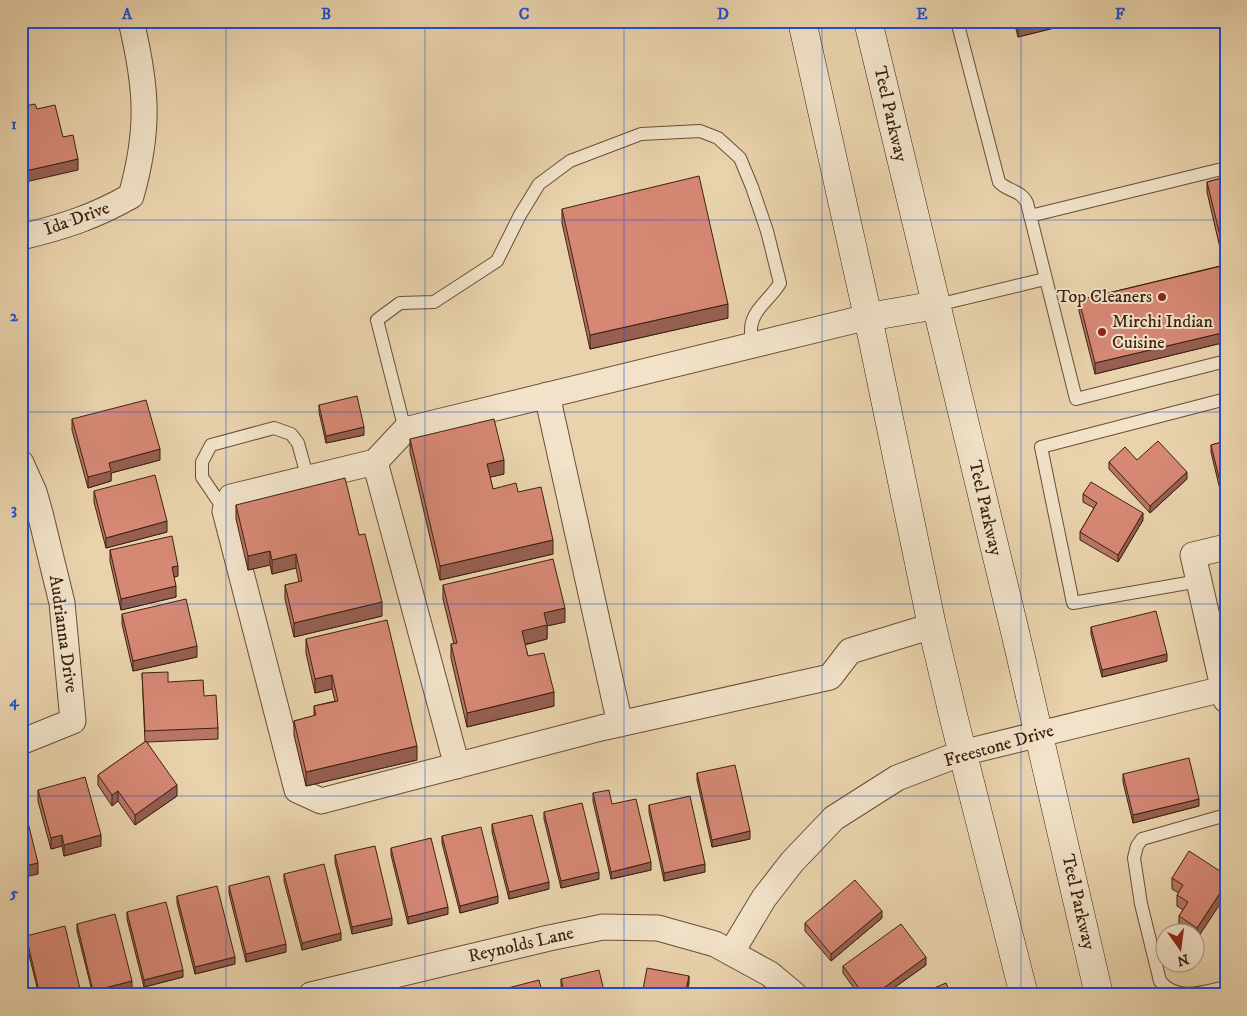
<svg xmlns="http://www.w3.org/2000/svg" width="1247" height="1016" viewBox="0 0 1247 1016" font-family="'IM FELL DW Pica',serif">
  <style>
    .lines { fill: none; stroke-linecap: round; stroke-linejoin: round }
    .service-casing { stroke: #684e36; stroke-width: 14 }
    .minor-casing { stroke: #684e36; stroke-width: 27 }
    .secondary-casing { stroke: #3d210f; stroke-width: 29 }
    .service { stroke: #f1e2c9; stroke-width: 12 }
    .minor { stroke: #f1e2c9; stroke-width: 25 }
    .secondary { stroke: #f1e2c9; stroke-width: 28 }
    .wall { fill: #b87565; stroke: #3d210f }
    .shaded-wall { fill: #965f52; stroke: #3d210f }
    .building { fill: #d68875; stroke: #3d210f }
    .grid { fill: none; stroke: #1d4ed8; stroke-width: 1; stroke-opacity: 0.55 }
    .poi-dot { fill: #8f2418; stroke: #f1e2c9; stroke-width: 2 }
    .labels { text-anchor: middle; dominant-baseline: central; stroke-width: 4; stroke-linejoin: round; paint-order: stroke }
    .street-label { font-size: 18px; fill: #3d210f; stroke: #f1e2c9 }
    .poi-label { font-size: 18px; fill: #3d210f; stroke: #f1e2c9; text-anchor: end }
    .neatline { fill: none; stroke: #1d4ed8; stroke-width: 2 }
    .grid-label { font-size: 16px; text-anchor: middle; font-weight: bold; fill: #1d4ed8 }
  </style>
  <rect width="100%" height="100%" fill="#e9d3ac"/>
  <filter id="stains"><feTurbulence type="fractalNoise" baseFrequency=".004" numOctaves="4"/><feColorMatrix values="0 0 0 0 .2 0 0 0 0 .09 0 0 0 0 .02 0 0 0 .5 -.17"/></filter>
  <radialGradient id="worn" r=".72"><stop offset=".6" stop-color="#630" stop-opacity="0"/><stop offset="1" stop-color="#630" stop-opacity=".3"/></radialGradient>
  <g class="lines">
    <defs>
      <path id="service" d="M957,21L999,182C1007,191 1021,190 1027,203L1076,399L1226,361
        M1030,216L1226,168
        M937,305L1045,279
        M405,430L377,320L400,303L434,302L497,261L520,215L539,184L570,161L641,134L700,131L718,138L740,158L752,187L767,231L780,283C771,299 751,310 751,330C751,335 752,340 753,345
        M225,511L202,477V462L211,445L274,428L291,434L298,443L308,479
        M1199,581L1073,603L1041,447L1226,399
        M1226,815L1142,839L1137,846L1134,858L1141,904L1160,981C1177,1002 1203,992 1226,987"/>
      <path id="minor" d="M21,237C63,227 94,217 131,196C150,129 147,88 131,21
        M868,317L405,430L375,462L231,497L225,511L297,790L321,801L601,728L830,677L850,651L932,626
        M547,395L620,724
        M375,462L457,766
        M21,463L34,492L40,513L62,603L73,721L21,742
        M1226,547L1193,555L1226,700
        M731,953L764,898L792,862L834,818L897,778L962,753L1223,689
        M311,995L549,938L603,927L658,928L715,944L770,974L795,995"/>
      <path id="secondary" d="M802,21L868,317L932,626L954,719L1024,995
        M868,21L1016,636L1099,995
        M868,317L937,305"/>
    </defs>
    <use href="#service" class="service-casing"/>
    <use href="#minor" class="minor-casing"/>
    <use href="#secondary" class="secondary-casing"/>
    <use href="#service" class="service"/>
    <use href="#minor" class="minor"/>
    <use href="#secondary" class="secondary"/>
  </g>
  <path class="wall" d="M1002,21H1082L1018,37L1015,25L1004,28Z
    M1226,177V342L1095,374L1079,311V300L1224,265L1207,192V182Z
    M562,209L728,318L590,349L562,223Z
    M319,405L364,435L326,443L319,412Z
    M72,419L160,460L111,473V481L88,488L72,430Z
    M410,439L504,474L490,477L493,489L518,492L553,554L440,580L410,452Z
    M1226,441L1222,498L1211,452V445Z
    M1137,460L1187,479L1150,513L1109,469V462Z
    M94,491L167,532L106,548L94,502Z
    M1083,494L1143,520L1118,562L1080,540V532L1094,508L1083,502Z
    M236,505L359,535L382,616L294,637L285,599V585L299,582L296,568L272,574L270,565L248,570L236,519Z
    M110,550L178,576L174,577L176,597L121,610L110,561Z
    M443,585L565,622L547,626V639L525,645L528,656L554,706L467,727L451,658V644H454L443,599Z
    M122,614L197,657L133,671L122,624Z
    M1091,627L1167,661L1102,677L1091,634Z
    M306,639L417,760L306,786L294,735V721L314,716V706L335,701L332,689L315,693L306,653Z
    M142,673L168,682L204,696L218,728V739L147,742L177,796L135,825L118,801L112,806L98,785V775L145,742Z
    M697,773L750,839L712,847L697,780Z
    M1123,774L1199,806L1133,823L1123,782Z
    M38,790L101,846L64,856L62,846L51,849L38,801Z
    M593,793L612,804L651,870L611,879L593,801Z
    M649,805L705,872L664,881L649,812Z
    M544,812L599,879L561,888L544,819Z
    M492,824L549,889L509,899L492,832Z
    M442,836L498,903L460,913L442,843Z
    M391,848L448,914L408,924L391,855Z
    M335,855L392,925L352,934L335,862Z
    M284,874L341,940L302,950L284,881Z
    M1226,875L1197,939L1194,937V934H1190L1179,927V916L1183,910L1177,906V895L1179,893L1172,889V878Z
    M229,886L286,952L246,962L229,893Z
    M177,896L235,964L195,974L177,903Z
    M127,912L183,977L144,987L127,919Z
    M882,918L831,961L805,931V923Z
    M77,924L132,988L106,995H93L77,931Z
    M26,936L81,995H39L26,943Z
    M926,965L884,995H859L843,973V966Z
    M561,979L605,995H563L561,986Z"/>
  <path class="shaded-wall" d="M1004,21H1015V25L1004,28Z
    M1038,21H1082L1018,37V26Z
    M78,159V170L21,183V172Z
    M728,304V318L590,349V335Z
    M1226,332V342L1095,374V363Z
    M364,427V435L326,443V436Z
    M160,449V460L111,473V481L88,488V477L109,463Z
    M504,460V474L487,478V464Z
    M1187,472V479L1150,513V506Z
    M1226,489V497L1222,498V490Z
    M1143,513V520L1118,562V555Z
    M167,521V532L106,548V538Z
    M553,540V554L440,580V566Z
    M270,551V565L248,570V556Z
    M296,554V568L272,574V560Z
    M178,566V576L172,578V567Z
    M176,586V597L121,610V599Z
    M382,602V616L294,637V623Z
    M565,608V622L547,626V639L522,645V631L544,613Z
    M197,646V657L133,671V661Z
    M1167,654V661L1102,677V670Z
    M332,675V689L315,693V679Z
    M554,692V706L467,727V713Z
    M417,746V760L306,786V772Z
    M177,785V796L135,825V815Z
    M118,791V801L112,806V795Z
    M1199,799V806L1133,823V815Z
    M750,831V839L712,847V840Z
    M62,835V846L51,849V838Z
    M101,835V846L64,856V845Z
    M651,862V870L611,879V872Z
    M38,863V874L21,878V867Z
    M705,864V872L664,881V873Z
    M599,872V879L561,888V881Z
    M549,882V889L509,899V892Z
    M1226,884V895L1197,939V928Z
    M498,896V903L460,913V906Z
    M448,907V914L408,924V917Z
    M882,911V918L831,961V954Z
    M392,918V925L352,934V927Z
    M341,933V940L302,950V943Z
    M286,944V952L246,962V954Z
    M235,957V964L195,974V967Z
    M926,957V965L884,995H874Z
    M183,970V977L144,987V980Z
    M689,976V984L686,995H685Z
    M132,981V988L106,995H93V991Z"/>
  <path class="building" d="M1017,21H1038L1018,26Z
    M35,104L37,109L55,105L63,137L73,135L78,159L21,172V107Z
    M699,176L728,304L590,335L562,209Z
    M1226,177V260L1207,182Z
    M1226,265V332L1095,363L1079,300Z
    M357,396L364,427L326,436L319,405Z
    M146,400L160,449L109,463L111,471L88,477L72,419Z
    M494,419L504,460L487,464L493,489L516,483L518,492L541,487L553,540L440,566L410,439Z
    M1158,441L1187,472L1150,506L1109,462L1125,447L1137,460Z
    M1226,441V489L1222,490L1211,445Z
    M155,475L167,521L106,538L94,491Z
    M345,478L359,535L365,534L382,602L294,623L285,585L302,581L296,554L272,560L270,551L248,556L236,505Z
    M1091,482L1143,513L1118,555L1080,532L1097,503L1083,494Z
    M172,536L178,566L172,567L176,586L121,599L110,550Z
    M553,559L565,608L544,613L547,625L522,631L528,656L544,653L554,692L467,713L451,644L457,643L443,585Z
    M186,599L197,646L133,661L122,614Z
    M1156,611L1167,654L1102,670L1091,627Z
    M387,620L417,746L306,772L294,721L316,715L314,706L338,701L332,675L315,679L306,639Z
    M168,672V682L203,680L204,696L216,695L218,728L145,731L142,673Z
    M146,741L177,785L135,815L118,791L112,795L98,775Z
    M1189,758L1199,799L1133,815L1123,774Z
    M735,765L750,831L712,840L697,773Z
    M85,777L101,835L64,845L62,835L51,838L38,790Z
    M609,790L612,804L636,799L651,862L611,872L593,793Z
    M690,796L705,864L664,873L649,805Z
    M21,798H22L38,863L21,867Z
    M582,803L599,872L561,881L544,812Z
    M532,815L549,882L509,892L492,824Z
    M481,827L498,896L460,906L442,836Z
    M431,838L448,907L408,917L391,848Z
    M375,846L392,918L352,927L335,855Z
    M1189,851L1226,875V884L1197,928L1179,916L1188,902L1177,895L1183,885L1172,878Z
    M324,864L341,933L302,943L284,874Z
    M269,876L286,944L246,954L229,886Z
    M855,880L882,911L831,954L805,923Z
    M217,886L235,957L195,967L177,896Z
    M166,902L183,970L144,980L127,912Z
    M115,914L132,981L93,991L77,924Z
    M901,924L926,957L874,995H864L843,966Z
    M65,926L81,993L74,995H40L26,936Z
    M647,968L689,976L685,995H642Z
    M599,970L605,995H565L561,979Z
    M21,973L26,995H21Z
    M539,980L543,995H506L504,989Z
    M946,983L951,995H917Z"/>
  <path class="grid" d="M226,21V995M425,21V995M624,21V995M822,21V995M1021,21V995M21,220H1226M21,412H1226M21,604H1226M21,796H1226"/>
  <g class="poi-dot">
    <circle cx="1162" cy="297" r="5"/>
    <circle cx="1102" cy="332" r="5"/>
  </g>
  <g class="labels">
    <g class="street-label">
      <text transform="translate(890 114) rotate(77)">Teel Parkway</text>
      <text transform="translate(77 219) rotate(-20)">Ida Drive</text>
      <text transform="translate(985 508) rotate(77)">Teel Parkway</text>
      <text transform="translate(63 634) rotate(82)">Audrianna Drive</text>
      <text transform="translate(999 746) rotate(-16)">Freestone Drive</text>
      <text transform="translate(1078 902) rotate(77)">Teel Parkway</text>
      <text transform="translate(521 945) rotate(-13)">Reynolds Lane</text>
    </g>
    <g class="poi-label">
      <text x="1152" y="297">Top Cleaners</text>
      <text x="1112" y="322" text-anchor="start">Mirchi Indian<tspan x="1112" dy="21">Cuisine</tspan></text>
    </g>
  </g>
  <rect width="1247" height="1016" fill="none" stroke="#e9d3ac" stroke-width="55"/>
  <g transform="translate(1180 948) rotate(166)"><circle r="24" fill="#f1e2c9" stroke="#a9957f"/>
  <path d="M0-4L9 19L0 12L-9 19Z" fill="#8f2418"/>
  <text y="-8" font-size="14" font-weight="bold" text-anchor="middle" fill="#3d210f">N</text>
  </g>
  <rect x="28" y="28" width="1192" height="960" class="neatline"/>
  <g class="grid-label">
    <text x="127" y="19">A</text>
    <text x="326" y="19">B</text>
    <text x="524" y="19">C</text>
    <text x="723" y="19">D</text>
    <text x="922" y="19">E</text>
    <text x="1120" y="19">F</text>
    <text x="14" y="129">1</text>
    <text x="14" y="321">2</text>
    <text x="14" y="514">3</text>
    <text x="14" y="706">4</text>
    <text x="14" y="898">5</text>
  </g>
  <rect width="100%" height="100%" filter="url(#stains)"/>
  <rect width="100%" height="100%" fill="url(#worn)"/>
</svg>
